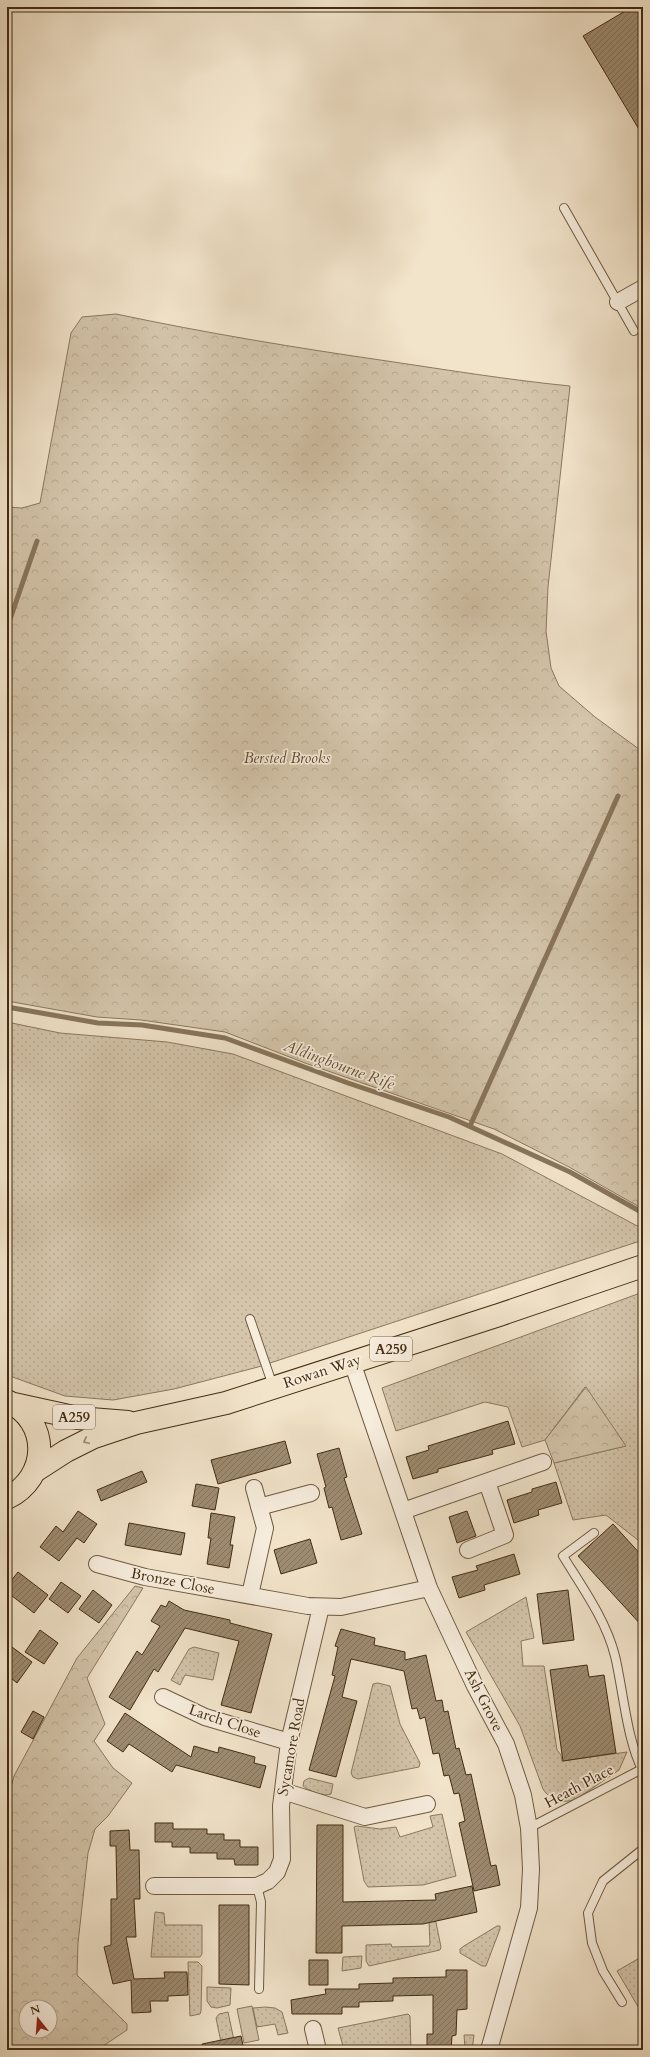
<svg xmlns="http://www.w3.org/2000/svg" width="650" height="2057" viewBox="0 0 650 2057" font-family="Cardo,serif">
  <style>
    .grass { fill: url(#grass-dots); stroke: #8c785e }
    .park { fill: url(#park-crowns); stroke: #8c785e; fill-rule: evenodd }
    .pitch { fill: #d4c5ab; stroke: #8c785e }
    .lines { fill: none; stroke-linecap: round; stroke-linejoin: round }
    .stream { stroke: #88755b; stroke-width: 5 }
    .building { fill: url(#building-hatch); stroke: #432c11 }
    .service-casing { stroke: #6f5a40; stroke-width: 10 }
    .minor-casing { stroke: #6f5a40; stroke-width: 18 }
    .trunk-casing { stroke: #432c11; stroke-width: 24 }
    .service { stroke: #f7eddd; stroke-width: 8 }
    .minor { stroke: #f7eddd; stroke-width: 16 }
    .trunk { stroke: #f2e4cb; stroke-width: 22 }
    .oneway { stroke: #9a886e }
    .labels { text-anchor: middle; dominant-baseline: central; stroke-width: 3.5; stroke-linejoin: round; paint-order: stroke }
    .shield { fill: #f7eddd; stroke: #79664e; stroke-width: 1 }
    .shield-label { font-size: 14px; font-weight: bold; fill: #432c11 }
    .park-label { font-size: 15px; font-style: italic; fill: #604b30; stroke: #f7eddd }
    .street-label { font-size: 15px; fill: #432c11; stroke: #f7eddd }
    .water-label { font-size: 16px; font-style: italic; fill: #665036; stroke: #f7eddd }
  </style>
  <defs>
    <pattern id="grass-dots" width="8" height="8" patternUnits="userSpaceOnUse"><rect width="8" height="8" fill="#d4c5ab"/><path d="M2 2h.1M6 6h.1" fill="none" stroke="#b7a992" stroke-width="1.8" stroke-linecap="round"/></pattern>
    <pattern id="park-crowns" width="20" height="18" patternUnits="userSpaceOnUse"><rect width="20" height="18" fill="#d4c5ab"/><path d="M2 6a3 3 0 1 1 6 0M12 15a3 3 0 1 1 6 0" fill="none" stroke="#b7a992"/></pattern>
    <pattern id="building-hatch" width="6" height="6" patternUnits="userSpaceOnUse"><rect width="6" height="6" fill="#9e8c72"/><path d="M-1 1l2-2M0 6l6-6M5 7l2-2" fill="none" stroke="#82735c"/></pattern>
  </defs>
  <rect width="100%" height="100%" fill="#f2e4cb"/>
  <filter id="stains"><feTurbulence type="fractalNoise" baseFrequency=".005" numOctaves="4"/><feColorMatrix values="0 0 0 0 .2 0 0 0 0 .09 0 0 0 0 .02 0 0 0 .5 -.17"/></filter>
  <radialGradient id="worn" r=".72"><stop offset=".6" stop-color="#630" stop-opacity="0"/><stop offset="1" stop-color="#630" stop-opacity=".3"/></radialGradient>
  <path class="grass" d="M7,1022L60,1033L167,1042L233,1054L502,1154L643,1229V1240L258,1367L174,1389L113,1400L65,1396L7,1375Z
    M643,1292V1544L606,1515L573,1520L554,1463L625,1446L585,1387L545,1440L522,1447L508,1407L485,1402L396,1431L382,1388Z
    M526,1597L534,1638L521,1641L523,1666H544L557,1750L561,1755L562,1761L627,1752L619,1770L575,1800C561,1803 551,1801 543,1789L520,1726L466,1632Z
    M194,1647L219,1653L213,1680L185,1675L180,1685L171,1680L189,1649Z
    M378,1683L390,1686L400,1724L420,1763L419,1767L358,1779L353,1777L351,1773L373,1684Z
    M309,1778L333,1784L331,1794C324,1797 309,1791 303,1786L304,1781Z
    M442,1814L456,1876L423,1885L368,1887L364,1881L354,1827L357,1826L380,1829L396,1827L400,1837L433,1827L430,1816Z
    M428,1901L433,1908L441,1947L440,1950L369,1966L366,1961V1945L391,1944L392,1947L429,1946L430,1944Z
    M155,1912L164,1913L165,1925H202V1954L200,1957H151Z
    M497,1926H500V1929L486,1966H482L460,1953V1949L464,1946Z
    M362,1956L361,1968L342,1971L343,1957Z
    M643,1956V2015L617,1971Z
    M188,1962H198L202,1966L201,2011L200,2014L190,2016Z
    M207,1987L231,1988L230,2005L217,2008L211,2007L207,2001Z
    M265,2007L275,2008L282,2012L288,2033L278,2035L275,2024L257,2027L253,2008Z
    M228,2012L235,2045L222,2047L216,2018L219,2014Z
    M408,2014L410,2016L411,2050H344L338,2028Z
    M464,2035H474L472,2050H461L465,2048Z"/>
  <path class="park" d="M116,314C206,333 297,348 387,361C448,370 509,380 570,386L548,587L546,631L551,668L559,686L595,717L643,752V1209L569,1167L494,1129L305,1063L225,1032L141,1020L97,1017L7,1001V507L22,508L40,503L71,333L82,317Z
    M586,1387L626,1446L554,1463L545,1440Z
    M135,1586L143,1588L87,1678L105,1724L94,1741L113,1768L132,1783L108,1816L95,1829L88,1853L78,1943L77,1975L127,2024V2030L97,2050H7V1802L14,1776L77,1658ZM26,2007H50V2031H26Z"/>
  <path class="pitch" d="M252,2006L259,2040L244,2043L237,2009Z"/>
  <g class="lines">
    <path class="stream" d="M7,628L37,541
      M7,1007L98,1023L142,1025L225,1038L348,1083L449,1117L570,1172L643,1213
      M470,1126L618,796"/>
  </g>
  <path class="building" d="M632,7H643V136L583,36Z
    M508,1421L515,1444L492,1450L493,1454L438,1469V1472L413,1479L406,1457L429,1450L428,1446Z
    M285,1441L291,1463L218,1484L211,1460Z
    M339,1448L347,1477L344,1478L362,1534L341,1540L332,1507L329,1508L324,1488L326,1487L317,1454Z
    M142,1471L147,1482L101,1501L97,1490Z
    M556,1482L562,1503L538,1510L539,1515L514,1523L507,1500L532,1492V1489Z
    M196,1484L219,1488L215,1510L192,1506Z
    M78,1511L97,1524L84,1543L77,1538L59,1561L40,1547L56,1526L63,1532Z
    M467,1511L476,1536L457,1543L449,1517Z
    M211,1513L235,1517L230,1545H233L229,1568L207,1564L211,1538H208Z
    M129,1523L185,1533L181,1555L125,1545Z
    M613,1524L643,1557V1627L578,1556Z
    M310,1539L317,1563L281,1574L274,1550Z
    M514,1554L520,1574L484,1585L485,1590L459,1598L452,1577L478,1570L476,1566Z
    M18,1572L48,1595L34,1613L7,1592V1586Z
    M61,1582L81,1596L68,1613L49,1599Z
    M93,1590L112,1605L99,1623L79,1609Z
    M568,1590L574,1640L543,1644L537,1594Z
    M169,1601L184,1610L230,1620V1623L272,1634L251,1713L221,1705L239,1641L185,1628L158,1672L154,1669L130,1710L109,1697L137,1651L142,1655L160,1626L151,1621L161,1605L166,1607Z
    M341,1629L375,1638L374,1645L405,1652V1660L426,1655L436,1701L442,1700L444,1712L448,1711L456,1749L459,1748L466,1775L471,1774L491,1866L496,1865L500,1885L474,1891L459,1823L465,1821L459,1793L454,1794L449,1775L444,1776L439,1753L433,1754L425,1717L420,1719L417,1708L412,1709L404,1671L351,1659L342,1697L357,1701L336,1777L309,1770L335,1676L332,1675L338,1647L335,1646Z
    M40,1630L58,1643L44,1664L25,1652Z
    M12,1647L32,1662L17,1683L7,1675V1655Z
    M587,1665L589,1677L604,1675L616,1753L563,1761L550,1670Z
    M33,1711L44,1717L33,1739L21,1732Z
    M125,1713L191,1757L194,1746L218,1753L219,1747L255,1757L254,1763L266,1766L260,1788L176,1765L172,1772L129,1744L123,1752L107,1741Z
    M155,1823H173V1829H207V1834H224V1840H240V1847H258V1865H235L234,1859H217V1853H190V1847H172V1842H155Z
    M317,1825H343V1902L436,1900L435,1894L472,1886L477,1912L423,1924L342,1926V1953H316Z
    M129,1830L130,1850H139L140,1899H134L136,1937H126L134,1979L165,1978L164,1972H187L188,1995L168,1996V2001H150L151,2012L132,2013L131,1980L113,1984L104,1947L111,1945V1899H117L116,1846H110V1831Z
    M219,1905H249V1985L219,1984Z
    M309,1960H328V1985H309Z
    M446,1970H467V2009L457,2010L456,2035L452,2036L451,2050H427V2034H433V1995L393,1996V2001L359,2002V2007H342V2014H292L291,2000L326,1994L325,1989H359V1984L393,1983V1978L446,1977Z
    M241,2036L244,2050H202V2044Z"/>
  <g class="lines">
    <defs>
      <path id="service" d="M564,208L634,331
        M250,1319L273,1386
        M594,1533L563,1556C582,1587 606,1620 615,1656C623,1689 627,1742 643,1771
        M529,1828L642,1769
        M257,1886L261,1902L259,1989
        M622,2002L603,1971L592,1943L588,1913L603,1881L643,1849"/>
      <path id="minor" d="M618,302L643,288
        M352,1362L429,1588L475,1686L506,1744L523,1795L529,1828L531,1869L529,1908L489,2050
        M259,1507L311,1493
        M403,1511L543,1462
        M468,1550L505,1535L487,1482
        M97,1564L145,1577L308,1606L341,1607L429,1588
        M250,1595L265,1528L254,1488
        M163,1697L205,1717L289,1742
        M283,1791L365,1817L427,1804
        M154,1886H257L268,1881L277,1872L282,1859L281,1806L289,1742L321,1607
        M313,2029L318,2050"/>
      <path id="trunk" d="M7,1401C51,1421 49,1478 7,1498
        M14,1404L78,1418L128,1422
        M35,1471L66,1451L94,1437L136,1423L226,1403L499,1315L643,1266"/>
    </defs>
    <use href="#service" class="service-casing"/>
    <use href="#minor" class="minor-casing"/>
    <use href="#trunk" class="trunk-casing"/>
    <use href="#service" class="service"/>
    <use href="#minor" class="minor"/>
    <use href="#trunk" class="trunk"/>
  </g>
  <defs><path id="oneway-chevron" d="M-2-3.5L2.5 0L-2 3.5" fill="none" stroke-width="1.6" stroke-linecap="round" stroke-linejoin="round"/></defs>
  <use class="oneway" href="#oneway-chevron" transform="translate(86 1441) rotate(155)"/>
  <g class="labels">
    <g class="shield">
      <rect x="370" y="1337" width="42" height="24" rx="3"/>
      <rect x="53" y="1405" width="42" height="24" rx="3"/>
    </g>
    <g class="shield-label">
      <text x="391" y="1349">A259</text>
      <text x="74" y="1417">A259</text>
    </g>
    <g class="park-label">
      <text x="287" y="758">Bersted Brooks</text>
    </g>
    <g class="street-label">
      <text transform="translate(322 1371) rotate(-18)">Rowan Way</text>
      <text transform="translate(173 1581) rotate(11)">Bronze Close</text>
      <text transform="translate(484 1700) rotate(63)">Ash Grove</text>
      <text transform="translate(225 1721) rotate(19)">Larch Close</text>
      <text transform="translate(291 1747) rotate(-80)">Sycamore Road</text>
      <text transform="translate(579 1786) rotate(-28)">Heath Place</text>
    </g>
    <g class="water-label">
      <text transform="translate(339 1065) rotate(20)">Aldingbourne Rife</text>
    </g>
  </g>
  <rect width="650" height="2057" fill="none" stroke="#f2e4cb" stroke-width="24"/>
  <rect x="8" y="8" width="634" height="2041" fill="none" stroke="#432c11" stroke-width="2"/>
  <rect x="12" y="12" width="626" height="2033" fill="none" stroke="#432c11"/>
  <g transform="translate(38 2019) rotate(343)"><circle r="19" fill="#f7eddd" stroke="#afa08b"/>
  <path d="M0-3L7 15L0 10L-7 15Z" fill="#8f2418"/>
  <text y="-6" font-size="11" font-weight="bold" text-anchor="middle" fill="#432c11">N</text>
  </g>
  <rect width="100%" height="100%" filter="url(#stains)"/>
  <rect width="100%" height="100%" fill="url(#worn)"/>
</svg>
